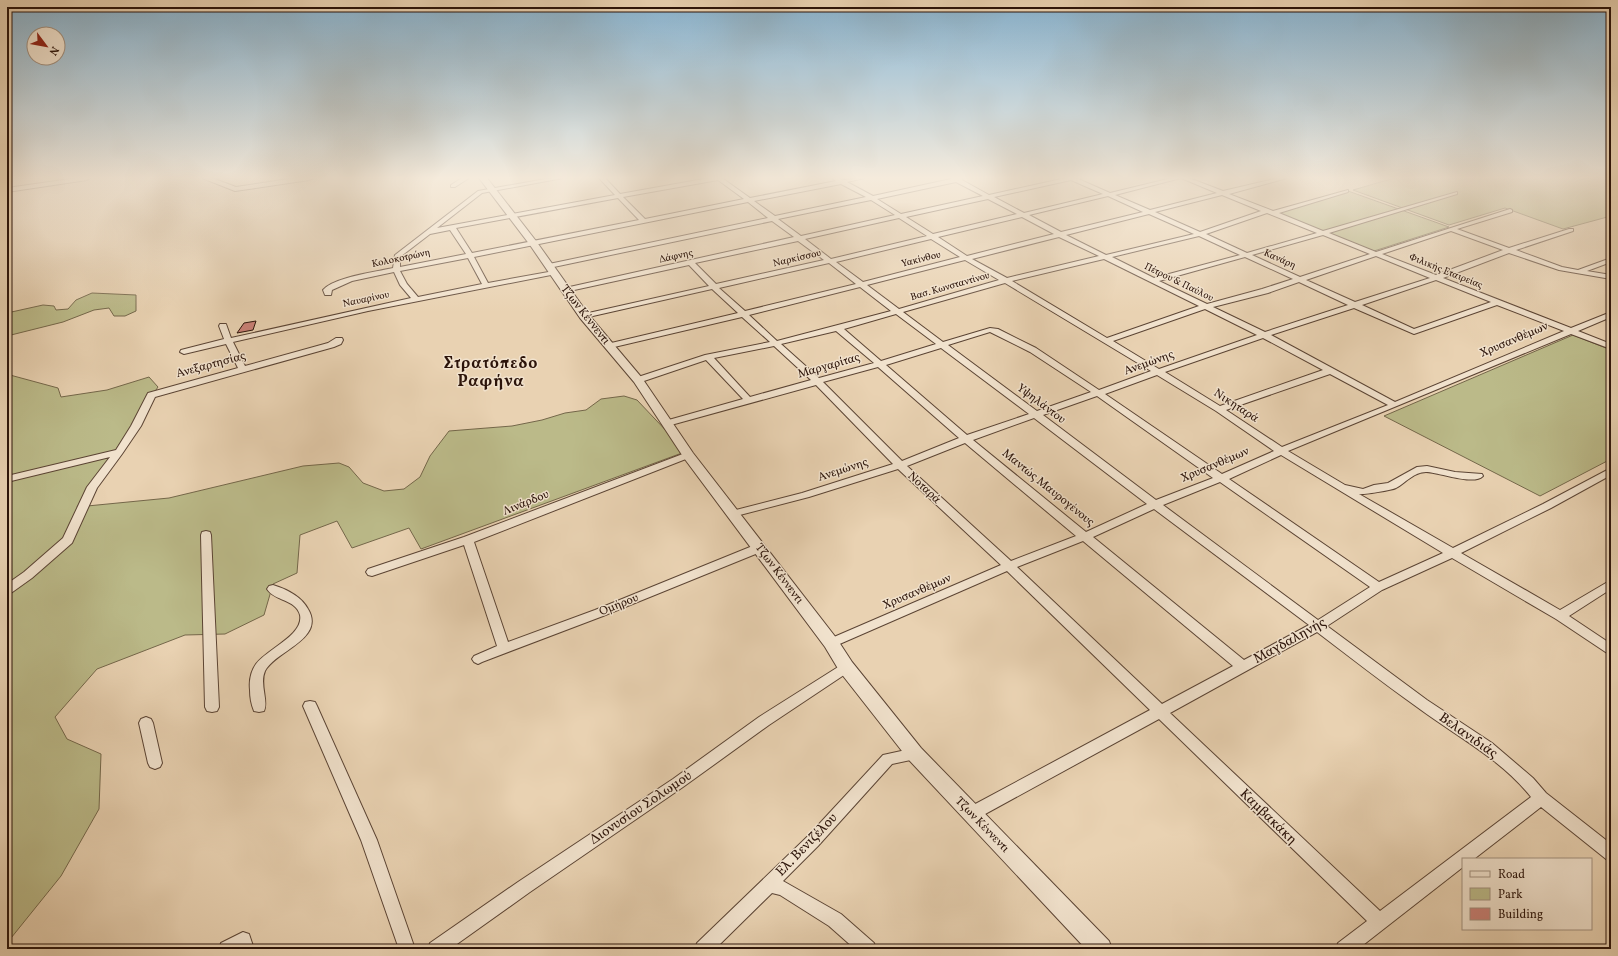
<svg xmlns="http://www.w3.org/2000/svg" width="1618" height="956" viewBox="0 0 1618 956" font-family="Vollkorn,serif">
  <style>
    .green { fill: #bbba89; stroke: #74674a }
    .building { fill: #cb8178; stroke: #2c140a }
    .lines { fill: none; stroke-linecap: round; stroke-linejoin: round }
    .minor-casing { stroke: #5b4434; stroke-width: 2 }
    .tertiary-casing { stroke: #5b4434; stroke-width: 2 }
    .minor { fill: #f1e2cd; fill-rule: evenodd }
    .tertiary { fill: #f1e2cd; fill-rule: evenodd }
    .labels { text-anchor: middle; dominant-baseline: central; stroke-width: 3; stroke-linejoin: round; paint-order: stroke }
    .far-street-label { font-size: 10px; fill: #2c140a; stroke: #f1e2cd }
    .street-label { font-size: 12px; fill: #2c140a; stroke: #f1e2cd }
    .near-street-label { font-size: 14px; fill: #2c140a; stroke: #f1e2cd }
    .district-label { font-size: 16px; font-weight: bold; letter-spacing: 1px; fill: #2c140a; stroke: #f1e2cd }
  </style>
  <rect width="100%" height="100%" fill="#e9d2b2"/>
  <filter id="stains"><feTurbulence type="fractalNoise" baseFrequency=".005" numOctaves="4"/><feColorMatrix values="0 0 0 0 .2 0 0 0 0 .09 0 0 0 0 .02 0 0 0 .5 -.17"/></filter>
  <radialGradient id="worn" r=".72"><stop offset=".6" stop-color="#630" stop-opacity="0"/><stop offset="1" stop-color="#630" stop-opacity=".3"/></radialGradient>
  <path class="green" d="M1388,178H1611V216L1563,229L1505,208L1449,225L1353,190L1391,179Z
    M1348,191L1449,227L1374,251L1313,229L1277,213Z
    M92,293L136,295V311L125,316H114L109,308L94,310L63,322L7,336V313L43,305L54,306L56,310L68,309L76,300Z
    M1573,335L1611,350V459L1540,496L1384,416Z
    M10,375L58,388L61,397L107,390L149,377L158,387L77,507L169,498L303,466L339,463L349,467L363,483L384,491L404,489L420,477L430,456L449,431L512,426L542,420L565,413L586,410L601,399L624,396L637,400L673,438L682,453L421,549L409,528L352,548L337,521L300,535L297,573L273,584L264,615L225,634L185,635L97,669L55,717L67,739L101,754L99,809L61,876L7,943V377Z"/>
  <path class="building" d="M256,321L253,330L237,333L244,323Z"/>
  <g class="lines">
    <defs>
      <path id="minor" d="M77,178H90L87,180L7,192V188Z
        M462,178H469L455,187H451V185Z
        M551,178H563L482,193L437,228L615,195L599,178H605L620,194L709,178H722L750,198L836,181L832,178H839L843,180L864,178L847,182L873,196L951,179L950,178H963L962,180L989,195L1066,178H1076L1110,193L1172,178H1181L1115,195L1150,210L1217,193L1181,178H1189L1223,191L1278,178H1287L1229,194L1273,211L1348,190V192L1279,213L1323,231L1457,192V194L1329,233L1376,252L1510,209L1512,210V212L1457,229L1509,248L1569,229H1573V231L1516,250L1562,267L1578,270L1611,258V262L1587,271L1611,275V279L1559,270L1509,253L1443,278L1571,328L1611,312V317L1578,331L1611,344V349L1571,334L1288,451L1345,485L1363,489L1374,485L1388,483L1417,467L1427,466L1455,472L1482,474L1483,476C1474,486 1438,472 1426,472C1414,472 1405,483 1396,488C1392,490 1363,495 1359,494L1453,548L1543,504L1611,468V475L1551,508L1461,553L1560,610L1611,580V589L1569,616L1611,644V655L1607,653L1556,619L1452,558L1382,590L1327,626L1427,700L1492,743L1533,778L1546,793L1611,844V861L1606,859L1541,807L1474,859H1463V867L1358,949H1336L1338,943L1367,921L1159,719L976,819L971,821L966,819L964,814L966,809L1150,710L1007,571L835,646L831,648L827,646L825,643L827,640L1001,565L898,469L809,497L732,517L728,516L727,514L728,512L802,493L893,464L816,385L671,425H665L663,423L665,421L743,399L706,360L641,382H635L634,380L635,378L705,355L770,342L742,317L610,348L606,346L607,344L738,313L712,289L584,318L580,316L584,314L709,286L689,265L565,292L561,290L565,288L794,237L772,221L549,268L546,266L549,264L768,218L748,202L474,257L488,283L554,271L558,273L556,274L368,311L233,342L245,366L328,343L336,338H342L343,340L341,344L334,347L155,397L141,426L122,454L97,488L72,543L32,578L11,593L7,594V584L24,572L63,538L87,487L110,457L7,482V476L116,450L131,426L148,393L238,368L226,344L184,354L180,352L181,350L224,339L219,326L220,324H226L231,338L411,298L400,285L394,272L352,281L332,290L331,295H325L323,290C334,277 376,272 393,268L395,255L478,191ZM718,180L744,199L645,219L623,197ZM1071,180L1103,194L1024,213L994,197ZM956,182L983,196L901,214L877,199ZM841,184L866,197L775,216L754,201ZM1222,195L1261,211L1200,232L1155,212ZM1108,196L1143,212L1061,232L1029,215ZM618,198L639,220L472,253L456,228ZM988,199L1017,214L933,234L906,217ZM871,200L895,215L801,236L778,219ZM1267,213L1317,233L1247,253L1206,234ZM1149,214L1194,234L1106,255L1066,235ZM1022,217L1054,234L967,256L938,237ZM899,218L927,236L831,259L805,239ZM450,230L466,254L400,267V257L430,234ZM1451,231L1503,250L1436,275L1382,254ZM1323,235L1370,254L1300,277L1252,255ZM1199,236L1240,255L1154,278L1112,257ZM1059,237L1099,256L1007,278L972,259ZM931,239L960,257L863,282L836,262ZM798,241L824,260L716,284L695,263ZM1376,256L1430,278L1355,302L1306,280ZM1245,257L1293,279L1262,289L1207,304L1159,281ZM468,258L482,284L418,297L407,284L400,271ZM1104,259L1199,306L1107,338L1012,281ZM965,260L999,280L899,309L867,285ZM829,263L856,284L745,311L719,288ZM1436,280L1491,302L1414,329L1362,305ZM1299,282L1348,305L1265,332L1213,307L1268,293ZM1005,283L1151,371L1099,390L1036,348L998,329L990,328L943,342L903,312ZM860,287L891,311L777,341L749,315ZM1497,305L1564,331L1395,402L1271,335L1354,308L1414,334ZM1205,309L1257,335L1159,369L1113,341ZM896,314L936,344L881,361L844,329ZM836,331L874,363L819,378L781,344ZM990,332L1030,352L1091,392L1037,411L948,345ZM1263,338L1323,370L1220,406L1165,372ZM774,346L811,380L750,397L714,358ZM941,348L1029,414L967,435L886,365ZM878,367L959,438L902,461L823,382ZM1330,374L1388,405L1282,447L1226,410ZM1157,375L1216,411L1274,451L1222,474L1105,394ZM1097,396L1213,478L1156,500L1043,415ZM1034,418L1147,504L1086,532L973,440ZM965,443L1076,536L1011,561L907,466ZM1281,455L1443,553L1379,582L1229,479ZM1220,482L1370,587L1318,620L1163,505ZM1154,509L1309,625L1244,660L1093,537ZM1083,541L1233,666L1162,704L1017,567ZM1317,632C1350,657 1383,683 1417,707C1456,736 1501,759 1531,797L1380,911L1170,713Z
        M688,452L693,455L691,457L474,542L508,642L595,610L755,545H763L765,548L763,551L603,616L482,662L478,664L474,662L472,659L474,656L497,646L464,545L372,576L368,575L366,572L368,569L464,537Z
        M206,531L210,532L211,535L219,707L217,711L212,712L207,711L205,707L201,535L202,532Z
        M273,585C286,589 301,596 308,609C326,639 275,651 265,671C259,684 269,701 264,711L259,712L254,711C251,704 250,697 250,690C249,681 251,671 256,664C267,649 304,635 300,615C296,599 274,601 267,589L269,586Z
        M846,662L850,663L852,667L850,671L769,725L683,787L530,892L450,949H428L430,943L518,882L673,779L759,717Z
        M310,701L315,702L317,706L377,840L415,949H399L361,840L303,706L305,702Z
        M146,717L151,719L153,723L162,763L160,767L155,769L150,767L148,763L139,723L141,719Z
        M915,748L920,750L922,754L920,758L892,764L818,846L783,881L841,914L874,943L876,949H855L829,926L780,895L772,893L715,949H695L697,943L808,836L883,755Z
        M243,932L249,934L254,949H219L221,943Z"/>
      <path id="tertiary" d="M202,178H212L236,187L295,178H313L309,180L235,191Z
        M479,178H487L536,241L588,314L642,378L693,453L837,639L852,662L921,748L1109,941L1112,949H1086L909,760L840,672L825,647L684,458L634,382L580,318L530,245Z"/>
    </defs>
    <use href="#minor" class="minor-casing"/>
    <use href="#tertiary" class="tertiary-casing"/>
    <use href="#minor" class="minor"/>
    <use href="#tertiary" class="tertiary"/>
  </g>
  <linearGradient id="sky" x2="0" y2="1"><stop stop-color="#88b5d3"/><stop offset="0.57" stop-color="#f5ebdc"/><stop offset="1" stop-color="#f5ebdc" stop-opacity="0"/></linearGradient>
  <rect width="1618" height="312" fill="url(#sky)"/>
  <g class="labels">
    <g class="far-street-label">
      <text transform="translate(676 256) rotate(-12)">Δάφνης</text>
      <text transform="translate(401 258) rotate(-12)">Κολοκοτρώνη</text>
      <text transform="translate(797 258) rotate(-13)">Ναρκίσσου</text>
      <text transform="translate(921 259) rotate(-14)">Υακίνθου</text>
      <text transform="translate(1280 259) rotate(24)">Κανάρη</text>
      <text transform="translate(1446 271) rotate(22)">Φιλικής Εταιρείας</text>
      <text transform="translate(1179 282) rotate(26)">Πέτρου &amp; Παύλου</text>
      <text transform="translate(950 286) rotate(-16)">Βασ. Κωνσταντίνου</text>
      <text transform="translate(366 299) rotate(-12)">Ναυαρίνου</text>
    </g>
    <g class="street-label">
      <text transform="translate(585 315) rotate(52)">Τζων Κέννεντι</text>
      <text transform="translate(1514 340) rotate(-23)">Χρυσανθέμων</text>
      <text transform="translate(1149 363) rotate(-20)">Ανεμώνης</text>
      <text transform="translate(211 365) rotate(-15)">Ανεξαρτησίας</text>
      <text transform="translate(829 366) rotate(-16)">Μαργαρίτας</text>
      <text transform="translate(1041 404) rotate(37)">Υψηλάντου</text>
      <text transform="translate(1236 406) rotate(33)">Νικηταρά</text>
      <text transform="translate(1215 465) rotate(-23)">Χρυσανθέμων</text>
      <text transform="translate(843 470) rotate(-18)">Ανεμώνης</text>
      <text transform="translate(924 488) rotate(43)">Νοταρά</text>
      <text transform="translate(1048 488) rotate(39)">Μαντώς Μαυρογένους</text>
      <text transform="translate(526 503) rotate(-22)">Λινάρδου</text>
      <text transform="translate(779 574) rotate(53)">Τζων Κέννεντι</text>
      <text transform="translate(917 592) rotate(-23)">Χρυσανθέμων</text>
      <text transform="translate(619 605) rotate(-22)">Ομήρου</text>
      <text transform="translate(982 825) rotate(46)">Τζων Κέννεντι</text>
    </g>
    <g class="near-street-label">
      <text transform="translate(1290 641) rotate(-29)">Μαγδαληνής</text>
      <text transform="translate(1468 736) rotate(35)">Βελανιδιάς</text>
      <text transform="translate(641 808) rotate(-34)">Διονυσίου Σολωμού</text>
      <text transform="translate(1268 817) rotate(44)">Καμβακάκη</text>
      <text transform="translate(807 845) rotate(-46)">Ελ. Βενιζέλου</text>
    </g>
    <g class="district-label">
      <text x="491" y="364">Στρατόπεδο<tspan x="491" dy="18">Ραφήνα</tspan></text>
    </g>
  </g>
  <rect width="1618" height="956" fill="none" stroke="#e9d2b2" stroke-width="24"/>
  <rect x="8" y="8" width="1602" height="940" fill="none" stroke="#2c140a" stroke-width="2"/>
  <rect x="12" y="12" width="1594" height="932" fill="none" stroke="#2c140a"/>
  <rect x="1462" y="858" width="130" height="72" fill="#f1e2cd" stroke="#a2907f"/>
  <rect x="1470" y="871" width="20" height="6" fill="#f1e2cd" stroke="#a2907f"/>
  <text x="1498" y="878" font-size="12" fill="#2c140a">Road</text>
  <rect x="1470" y="888" width="20" height="12" fill="#bbba89" stroke="#a2907f"/>
  <text x="1498" y="898" font-size="12" fill="#2c140a">Park</text>
  <rect x="1470" y="908" width="20" height="12" fill="#cb8178" stroke="#a2907f"/>
  <text x="1498" y="918" font-size="12" fill="#2c140a">Building</text>
  <g transform="translate(46 46) rotate(122)"><circle r="19" fill="#f1e2cd" stroke="#a2907f"/>
  <path d="M0-3L7 15L0 10L-7 15Z" fill="#8f2418"/>
  <text y="-6" font-size="11" font-weight="bold" text-anchor="middle" fill="#2c140a">N</text>
  </g>
  <rect width="100%" height="100%" filter="url(#stains)"/>
  <rect width="100%" height="100%" fill="url(#worn)"/>
</svg>
